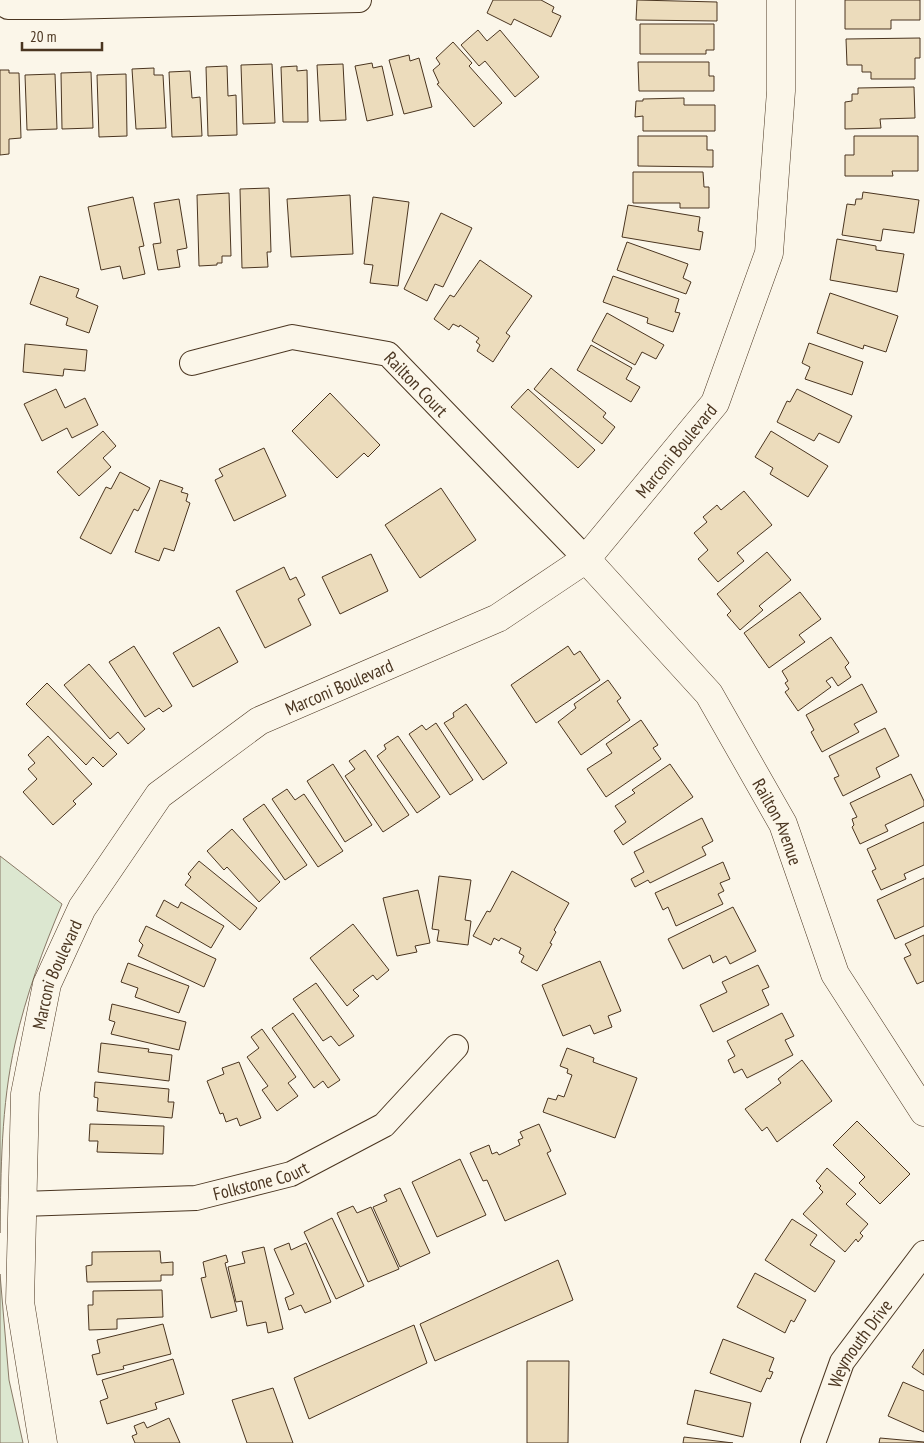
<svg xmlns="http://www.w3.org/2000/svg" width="924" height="1443" viewBox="0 0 924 1443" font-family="'PT Sans Narrow',sans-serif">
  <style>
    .green { fill: #dce7d0; stroke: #887966 }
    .building { fill: #ecdcbc; stroke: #4a3520 }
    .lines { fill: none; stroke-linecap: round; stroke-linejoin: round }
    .minor-casing { stroke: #4a3520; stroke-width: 26 }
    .tertiary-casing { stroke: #4a3520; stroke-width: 29 }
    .minor { stroke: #fbf6e9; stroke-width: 24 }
    .tertiary { stroke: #fbf6e9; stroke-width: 28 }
    .labels { text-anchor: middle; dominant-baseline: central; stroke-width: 4; stroke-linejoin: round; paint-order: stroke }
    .street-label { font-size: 18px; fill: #4a3520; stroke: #fbf6e9 }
  </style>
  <rect width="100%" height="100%" fill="#fbf6e9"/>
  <path class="green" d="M0,856L62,904C43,949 26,995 15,1044C1,1106 1,1170 0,1233Z
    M0,1274L9,1380L23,1443H0Z"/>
  <path class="building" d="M493,0H541L554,7L552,12L561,16L551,37L514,19L511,25L487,13Z
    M637,0L717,2V21L636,20Z
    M845,0H920V20H891V29H845Z
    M640,24H714V50H706V54H640Z
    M478,30L487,41L500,30L539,77L515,97L485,61L479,66L461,45Z
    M920,38V58H915V79H871V72H862V65H847L846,39Z
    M453,42L472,63L469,66L502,103L474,127L437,84L439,83L433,70L440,64L436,58Z
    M409,55L410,61L419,58L432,107L404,114L389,60Z
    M638,62H709V76H714V91H639Z
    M372,63L373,68L382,66L393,115L367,121L355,66Z
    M272,64L275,123L243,124L241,65Z
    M343,64L346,120L320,121L317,65Z
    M227,66L228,96L236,95L237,135L208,136L206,67Z
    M297,66V71L307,70L308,122H283L281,67Z
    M154,68V75H163L166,128L136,129L132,69Z
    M0,70H9V73H19L21,138L9,139V154L0,155Z
    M190,71L192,98L200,97L202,136L172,137L169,72Z
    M91,72L93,128L62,129L61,73Z
    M55,74L57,129L27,130L25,75Z
    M126,74L127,136L99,137L97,75Z
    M914,87L915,118L880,119L881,128L845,129V102L852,101V94H858V88Z
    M684,98V105H715V131H643V116L635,117L636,101H643V99Z
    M638,136H707V150H713V167L638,166Z
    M854,136H918V171H892L893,176H845V155H854Z
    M633,172H703L704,187H709V208H680V203H633Z
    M269,188L271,252H267L268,267L242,268L240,189Z
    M863,192L919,200L914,233L883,229L881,241L842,235L847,204L855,205L856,199H862Z
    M229,193L231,256H222V263H217V265L199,266L197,195Z
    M350,195L353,254L291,257L287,199Z
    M133,197L144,246L139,247L145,274L123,279L120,266L101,270L88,207Z
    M373,197L409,202L398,286L370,283L373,265L364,264Z
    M179,199L187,248L177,250L180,267L158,270L153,244L161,243L154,203Z
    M628,205L700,217L698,231L703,232L700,250L622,237Z
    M441,213L472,228L443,287L435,284L427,301L404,289Z
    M837,239L876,246V250L904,254L897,292L830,280Z
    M627,242L688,264L683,278L691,282L686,294L617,270Z
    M480,260L532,296L506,333L510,336L493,362L477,351L480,345L476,342L479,338L460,325L459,327L453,324L449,330L434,319L450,295L454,297Z
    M40,276L79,289L76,297L98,306L89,333L66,325L68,318L30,304Z
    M613,276L679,299L675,312L680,313L673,332L647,323L648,318L603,302Z
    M830,293L898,316L886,352L864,345L863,349L817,333Z
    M607,313L664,345L656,359L642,352L635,365L592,341Z
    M809,343L863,362L852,395L805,379L810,367L802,363Z
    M25,344L87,350L85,371L64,369L63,376L23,372Z
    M591,345L632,368L626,379L640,387L631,402L577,370Z
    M551,368L606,413L603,417L615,427L602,444L534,389Z
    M56,389L65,408L85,398L98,425L72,438L67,428L42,441L24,404Z
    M528,389L595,450L578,468L511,407Z
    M797,389L852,416L839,443L819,433L814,441L777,422L787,401L790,402Z
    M330,393L380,445L368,457L364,453L337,478L292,431Z
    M103,431L116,446L103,458L111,467L79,496L57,472Z
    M771,431L828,466L808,497L770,474L773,468L755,457Z
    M264,448L286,496L234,521L215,480L223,476L219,469Z
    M120,472L150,488L138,511L134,509L111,554L80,538L106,487L111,489Z
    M160,480L183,488L181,492L188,494L186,501L190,503L174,551L164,548L159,561L135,552Z
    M441,488L476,540L420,578L385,525Z
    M744,491L772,525L737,553L744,561L718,582L698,559L708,550L694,533L707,522L703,517L717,505L721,510Z
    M767,552L791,580L759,606L763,610L740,630L727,615L731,611L717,594Z
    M371,554L388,591L340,614L322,577Z
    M284,567L290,580L296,577L305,595L298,599L311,625L265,648L236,591Z
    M800,592L821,619L799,635L805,642L769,668L744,633Z
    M219,627L238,662L193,687L173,653Z
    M831,637L849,663L845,667L851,677L838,686L832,677L826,681L831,687L798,711L785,692L789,689L785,683L788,681L782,671Z
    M134,646L172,706L163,712L159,708L145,717L109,662Z
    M568,646L574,655L580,651L600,680L536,723L511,685Z
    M89,664L145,729L128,744L118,732L110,739L64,685Z
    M608,680L621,698L617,701L630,720L581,755L558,722L576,708L574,704Z
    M47,683L117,754L103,767L93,757L86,765L26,704Z
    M862,684L877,712L854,724L859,732L822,752L811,732L814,730L806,715Z
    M466,704L507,763L483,780L444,723L454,717L453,713Z
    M641,720L658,745L653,748L661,759L606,797L587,769L612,753L606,744Z
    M436,723L473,780L450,795L409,734L422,725L426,730Z
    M885,728L899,756L876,768L880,777L843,796L834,778L839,776L829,756Z
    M48,736L92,784L73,801L76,804L53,825L23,792L37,779L28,769L35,763L28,755Z
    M398,736L440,797L417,813L377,756L386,749L384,745Z
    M365,750L409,815L383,832L345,776L355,769L349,761Z
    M333,764L372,825L345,842L307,781Z
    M670,764L693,797L623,845L614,831L626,822L615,806L635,793L632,790Z
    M911,774L924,801V806L885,825L888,831L860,844L852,827L854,825L852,819L857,817L850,803Z
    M287,789L295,800L304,794L343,851L318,867L272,799Z
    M264,804L307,865L285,880L243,819Z
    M702,818L713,841L702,847L706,855L650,883L648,880L635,887L631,879L644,872L634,852Z
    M924,822V865L904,874L906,879L881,890L872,871L876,869L867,849Z
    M232,829L280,882L259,902L227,867L224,870L207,851Z
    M199,861L257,908L240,930L185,885L191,877L188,874Z
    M723,862L730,879L720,883L724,891L718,894L723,904L676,926L668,907L663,910L655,893Z
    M512,871L569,903L554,930L556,932L550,943L552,944L537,971L521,962L524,956L519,953L521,948L501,938L499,941L494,938L491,945L473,936L487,911L490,912Z
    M439,876L471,880L465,920L471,921L468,945L437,941L439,930L432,929Z
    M924,878V926L895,939L877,900Z
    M418,890L430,943L415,946L417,952L397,956L383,898Z
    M164,900L178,908L181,902L224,926L211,948L156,916Z
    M733,907L756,951L730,964L726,956L713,963L710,955L683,969L668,939Z
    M353,924L389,970L377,980L373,975L353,990L359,996L347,1006L310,958Z
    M146,926L216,959L204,987L138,956L143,945L139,941Z
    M924,935V981L917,984L904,958L911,955L905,944Z
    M600,961L621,1011L608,1016L612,1027L594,1034L590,1025L563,1036L542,985Z
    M128,963L189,986L179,1013L135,997L138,988L121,982Z
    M758,965L769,987L762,990L769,1005L713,1032L700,1005L727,992L722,982Z
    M316,983L354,1036L339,1046L331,1036L323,1041L293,999Z
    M112,1004L186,1022L179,1050L111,1034L115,1022L109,1020Z
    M293,1013L340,1080L328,1088L323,1081L314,1088L272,1028Z
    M782,1013L794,1036L785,1040L793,1055L747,1078L742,1069L734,1073L728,1060L735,1056L727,1041Z
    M262,1029L296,1077L288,1083L298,1096L277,1111L262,1090L268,1086L247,1057L259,1048L251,1037Z
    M101,1043L149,1049L148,1052L172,1055L169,1081L98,1072Z
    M567,1048L594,1058L593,1062L637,1078L615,1138L543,1112L548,1098L556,1100L558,1095L564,1097L572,1075L567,1073L568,1069L560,1066Z
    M802,1060L832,1101L777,1142L767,1127L762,1131L745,1109L781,1083L778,1079Z
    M239,1062L261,1118L240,1126L237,1118L226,1122L223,1113L220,1114L207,1081L224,1074L222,1068Z
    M95,1082L169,1089L168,1102H174L172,1118L97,1111L98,1098L94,1097Z
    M857,1121L910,1174L880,1204L859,1183L865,1177L833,1145Z
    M90,1124L164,1126L163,1154L97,1152L98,1141H89Z
    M539,1124L551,1151L547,1153L566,1194L505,1221L487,1180L483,1181L470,1153L489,1145L492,1154L497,1152L499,1155L520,1145L518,1140L523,1138L520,1132Z
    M460,1159L486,1215L437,1237L412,1182Z
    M827,1168L856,1194L846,1204L868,1224L860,1233L863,1236L858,1242L856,1239L845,1252L803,1214L823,1192L819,1188L821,1186L816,1181Z
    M400,1188L430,1253L400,1267L373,1207L387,1201L384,1195Z
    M353,1206L357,1213L371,1207L399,1269L368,1282L337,1213Z
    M332,1218L364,1286L336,1299L304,1232Z
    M792,1219L817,1235L810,1245L835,1261L815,1292L765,1260Z
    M289,1243L291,1250L306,1243L331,1302L305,1313L301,1305L289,1310L285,1298L294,1294L274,1249Z
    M264,1247L283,1329L268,1333L266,1322L247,1326L242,1301L236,1302L228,1267L245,1263L242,1252Z
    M160,1251L161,1263L173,1262V1275H161V1281L87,1282L86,1266L92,1265V1252Z
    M226,1255L228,1262L225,1263L237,1311L211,1318L201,1278L206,1277L203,1262Z
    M558,1260L573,1300L435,1361L420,1324Z
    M755,1273L806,1300L794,1322L791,1320L785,1333L737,1307Z
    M162,1290L163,1317L117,1319V1329L89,1330L88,1305H93V1291Z
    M163,1324L171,1354L123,1366L124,1369L97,1375L92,1355L100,1353L97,1340Z
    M414,1325L427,1363L309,1419L294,1378Z
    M723,1339L774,1358L769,1371L773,1372L770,1379L767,1378L761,1392L710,1373Z
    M924,1349V1375L912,1367Z
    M173,1359L184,1394L155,1403L157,1409L107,1424L100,1401L108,1398L102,1380Z
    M527,1361H569L568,1443H527Z
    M903,1382L924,1391V1432L888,1416Z
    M273,1388L293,1443H247L232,1400Z
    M695,1390L751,1403L743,1437L687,1424Z
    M169,1418L180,1443H135L132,1436L137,1434L134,1426L144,1422L147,1428Z
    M684,1437L733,1443H683Z
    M880,1438L924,1442V1443H879Z"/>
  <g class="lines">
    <defs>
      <g id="minor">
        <path d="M0,1L8,7H61L359,0"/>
        <path id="s1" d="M192,363L292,337L388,354L586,559"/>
        <path id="s2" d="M22,1204L196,1198L291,1174L384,1125L456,1047"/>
        <path id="s3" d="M813,1443L842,1362L924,1253"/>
      </g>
      <g id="tertiary">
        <path id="s4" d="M586,559L709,694L783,824L835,974L924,1112"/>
        <path id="s5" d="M43,1443L20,1302L25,1094L47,984L82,908L159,795L259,721L498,618L586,559L715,403L769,253L781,91V0"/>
      </g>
    </defs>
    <use href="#minor" class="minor-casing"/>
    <use href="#tertiary" class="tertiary-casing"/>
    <use href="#minor" class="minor"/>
    <use href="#tertiary" class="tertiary"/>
  </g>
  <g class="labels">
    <g class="street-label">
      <text stroke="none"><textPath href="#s1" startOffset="242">Railton Court</textPath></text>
      <text stroke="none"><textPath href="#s5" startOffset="1315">Marconi Boulevard</textPath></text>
      <text stroke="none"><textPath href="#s5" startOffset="895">Marconi Boulevard</textPath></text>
      <text stroke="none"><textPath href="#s4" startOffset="328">Railton Avenue</textPath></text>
      <text stroke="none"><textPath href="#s5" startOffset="475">Marconi Boulevard</textPath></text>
      <text stroke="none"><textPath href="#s2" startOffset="241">Folkstone Court</textPath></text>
      <text stroke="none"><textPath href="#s3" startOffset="111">Weymouth Drive</textPath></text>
    </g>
  </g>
  <path d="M22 42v8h80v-8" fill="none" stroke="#4a3520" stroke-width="2.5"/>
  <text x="30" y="42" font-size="15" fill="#4a3520" stroke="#fbf6e9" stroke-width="4" paint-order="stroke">20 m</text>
</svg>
